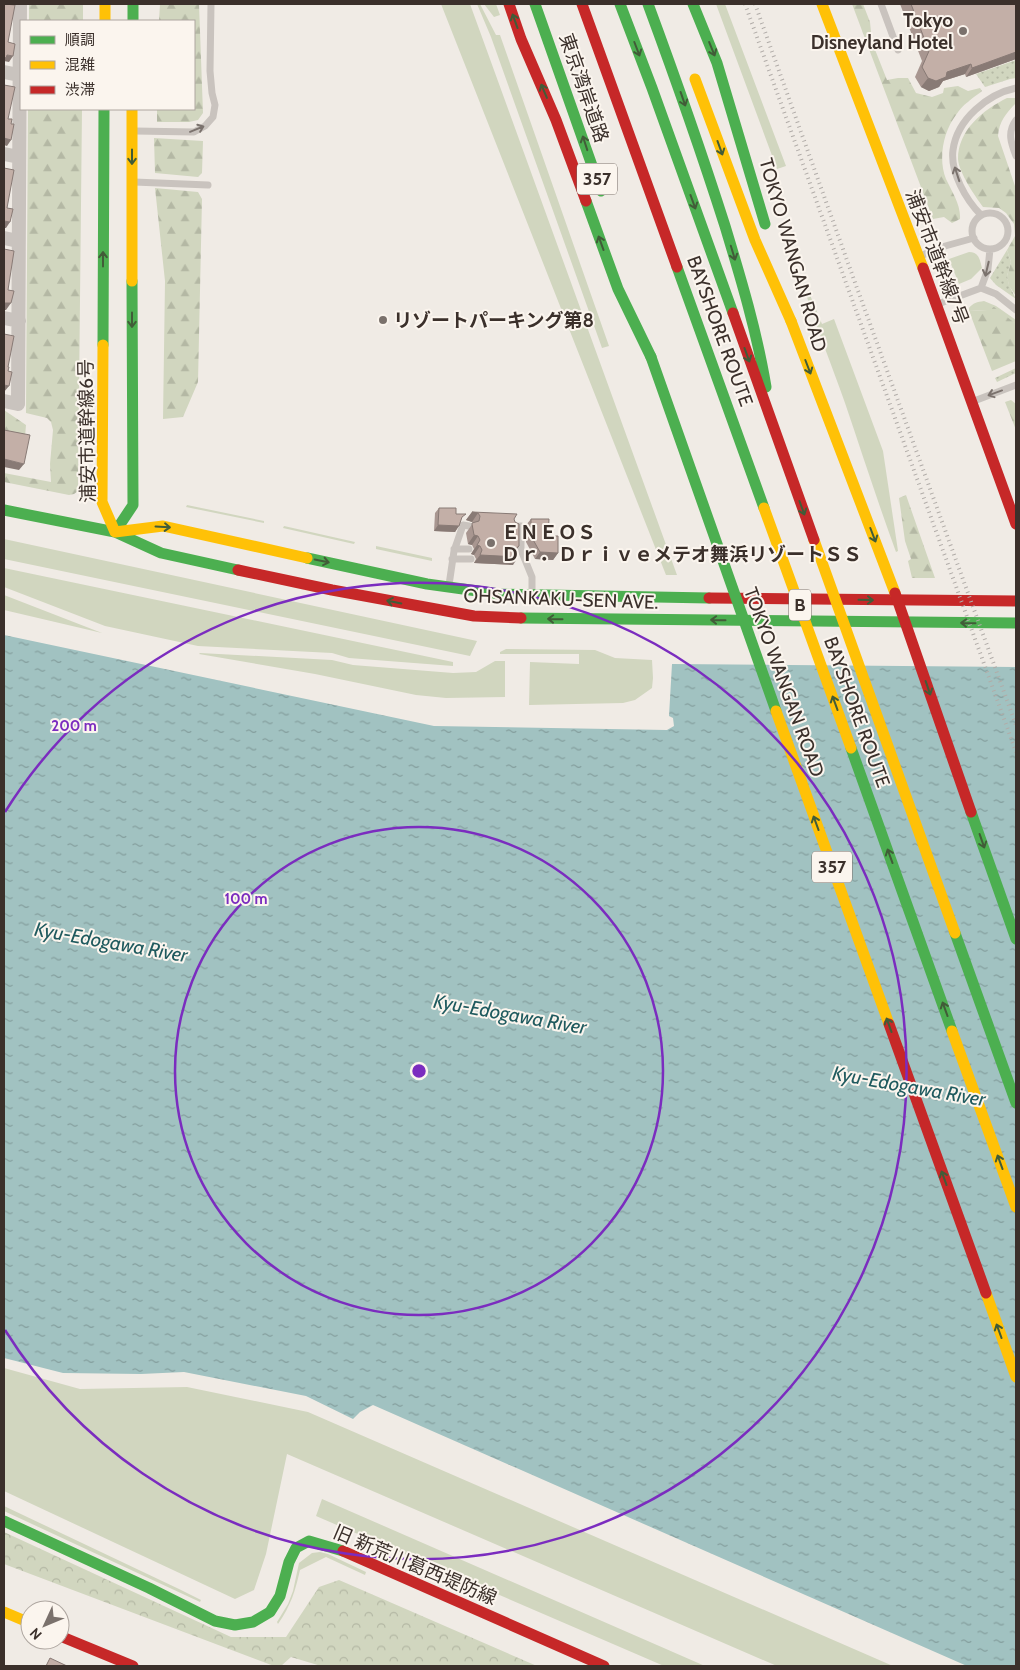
<svg xmlns="http://www.w3.org/2000/svg" width="1020" height="1670" viewBox="0 0 1020 1670" font-family="Cabin,'Noto Sans JP',sans-serif">
  <style>
    .grass { fill: #d1d6bf }
    .forest { fill: url(#forest-firs) }
    .park { fill: url(#park-crowns) }
    .garden { fill: url(#garden-dots) }
    .water { fill: url(#water-ripples) }
    .lines { fill: none; stroke-linecap: round; stroke-linejoin: round }
    .lane { stroke: #c9c3be; stroke-width: 7 }
    .street { stroke: #c9c3be; stroke-width: 14 }
    .fast { stroke: #4caf50; stroke-width: 11 }
    .slow { stroke: #ffc107; stroke-width: 11 }
    .jam { stroke: #c62828; stroke-width: 11 }
    .rail { stroke: #b1aca8; stroke-width: 4; stroke-dasharray: 1 4; stroke-linecap: butt }
    .fast-bridge { stroke: #4caf50; stroke-width: 11 }
    .slow-bridge { stroke: #ffc107; stroke-width: 11 }
    .jam-bridge { stroke: #c62828; stroke-width: 11 }
    .wall { fill: #a89690 }
    .shaded-wall { fill: #887a75 }
    .building { fill: #c3afa7; stroke: #887a75 }
    .oneway { stroke: #415c38 }
    .oneway2 { stroke: #7b726d }
    .ring { fill: none; stroke: #7b2cbf; stroke-width: 2.5 }
    .poi-dot { fill: #7a716c; stroke: #fbf5ee; stroke-width: 2 }
    .labels { text-anchor: middle; dominant-baseline: central; stroke-width: 4; stroke-linejoin: round; paint-order: stroke }
    .shield { fill: #fbf5ee; stroke: #756b66; stroke-width: 1 }
    .shield-label { font-size: 18px; font-weight: bold; fill: #3b302b }
    .poi-label { font-size: 19px; font-weight: bold; fill: #3b302b; stroke: #fbf5ee; text-anchor: start }
    .street-label { font-size: 19px; fill: #3b302b; stroke: #fbf5ee }
    .water-label { font-size: 20px; font-style: italic; fill: #1f5a5e; stroke: #fbf5ee }
    .centre { fill: #7b2cbf; stroke: #fbf5ee; stroke-width: 2.5 }
    .ring-label { font-size: 15px; text-anchor: middle; font-weight: bold; fill: #7b2cbf; stroke: #fbf5ee; stroke-width: 4; stroke-linejoin: round; paint-order: stroke }
  </style>
  <defs>
    <pattern id="forest-firs" width="22" height="20" patternUnits="userSpaceOnUse" patternTransform="scale(1.25)"><rect width="22" height="20" fill="#d1d6bf"/><path d="M5 1l3.5 6h-7zM16 11l3.5 6h-7z" fill="#b4b8a4"/></pattern>
    <pattern id="park-crowns" width="20" height="18" patternUnits="userSpaceOnUse" patternTransform="scale(1.25)"><rect width="20" height="18" fill="#d1d6bf"/><path d="M2 6a3 3 0 1 1 6 0M12 15a3 3 0 1 1 6 0" fill="none" stroke="#b4b8a4"/></pattern>
    <pattern id="garden-dots" width="8" height="8" patternUnits="userSpaceOnUse" patternTransform="scale(1.25)"><rect width="8" height="8" fill="#d1d6bf"/><path d="M2 2h.1M6 6h.1" fill="none" stroke="#b4b8a4" stroke-width="1.8" stroke-linecap="round"/></pattern>
    <pattern id="water-ripples" width="26" height="14" patternUnits="userSpaceOnUse" patternTransform="scale(1.25)"><rect width="26" height="14" fill="#a1c2c1"/><path d="M2 4q2-2 4 0t4 0M15 11q2-2 4 0t4 0" fill="none" stroke="#849e9d"/></pattern>
  </defs>
  <rect width="100%" height="100%" fill="#f0ebe5"/>
  <path class="grass" d="M441,4H470L677,575H666Z
    M477,4H480L496,35H500L609,346L602,348L491,37Z
    M484,4H496L500,15L494,17Z
    M716,4H725L786,166L777,169Z
    M969,252C979,252 980,260 982,268L971,279L959,284L949,259Z
    M808,290L822,324L834,319L883,451L898,551L896,552C878,503 862,453 845,403C832,366 817,329 805,291Z
    M984,301L996,306L1016,320V324L1007,318L987,310L969,311V308C973,303 977,302 984,301Z
    M187,505L264,521V523L186,507Z
    M284,526L355,542L354,544L283,528Z
    M4,539L477,641L470,656L4,559Z
    M376,546L432,558V561L376,549Z
    M4,568L453,662V666L349,658L332,653L198,646L105,626L4,587Z
    M4,595L102,633L4,610Z
    M506,649L595,650L615,658L652,660L653,678L652,688L635,700L623,703L529,705L530,662L579,664V654H500V652Z
    M200,653L332,660L353,665L453,673L476,672L495,661H505V697L446,698L416,695L315,674L199,654Z
    M4,1368L80,1389L187,1387L308,1412L893,1666H777L287,1454L266,1554L254,1590L235,1599L4,1491Z
    M322,1499L705,1666H664L316,1516Z
    M4,1506L179,1589L201,1600L200,1602L4,1511Z
    M320,1552L328,1554L366,1572L365,1575L326,1557L300,1570C295,1592 291,1605 278,1624L277,1622L288,1604L293,1591L299,1563L312,1553Z"/>
  <path class="forest" d="M29,4H83V21H29Z
    M160,4H199L203,113L198,120L189,122H157V109H194V21H159Z
    M852,4H863L870,22L872,42L887,80L898,78H908L916,93L932,97L943,93L944,88L958,86L968,91L980,88L982,91C973,98 962,105 956,115C943,132 938,159 946,179C952,192 961,205 960,219L952,223L944,217L933,219Z
    M1007,98H1016V103C1006,113 999,122 998,136L1016,189V296L1009,286L1007,276L1011,262L1007,250L1015,236L1014,224L1006,213L999,208L983,207C975,196 959,173 958,159C958,130 983,110 1007,98Z
    M28,109H82L78,491L74,494L69,495L4,482V473L51,482L50,464L53,430L51,422L47,418L26,413Z
    M154,138L203,141L202,173L198,177L155,173Z
    M155,188L198,192L202,199L198,382L183,417L163,419L165,281Z
    M994,307L1016,324V361L992,371L969,311L987,310Z
    M1011,400L1016,404V430L1005,402Z
    M4,410L26,425L25,437L4,432Z
    M906,495L935,578H912L908,561L911,559L905,541L899,498Z"/>
  <path class="park" d="M4,1532L231,1637H286L319,1587L339,1580L537,1666H321L291,1657L281,1666H274L4,1564Z"/>
  <path class="garden" d="M1016,60V78L1010,79L985,87L976,74Z
    M1007,250L1011,262L1007,276L1009,285L1016,299L996,285L990,278Z
    M1016,368V373L997,382L995,378Z"/>
  <path class="water" d="M4,635L434,726L667,730L674,726L673,718L669,716L672,664L1016,667V1666H967L373,1405L360,1412L353,1419L306,1396L184,1372L141,1374L63,1373L4,1358Z"/>
  <g class="lines">
    <path class="lane" d="M881,4L898,50
      M1016,120C1007,132 1011,143 1016,156
      M135,131L194,132L205,126L213,117L215,105L212,93L210,71L211,4
      M134,182L208,185
      M972 231a18 18 0 1 1 36 0a18 18 0 1 1-36 0Z
      M981,215C966,200 950,172 953,150C957,119 988,94 1016,88
      M921,256L938,248L974,238
      M981,288L988,269L990,249
      M938,304L981,288L996,294L1016,310
      M974,401L1016,385
      M513,527L521,526V550L532,577V593
      M454,549H469
      M452,559H471
      M449,585L454,551L463,525L469,526"/>
    <path class="street" d="M4,72L19,75
      M4,154L19,157
      M4,238L18,241
      M4,318L19,321
      M4,401L18,404L20,4"/>
    <path class="fast" d="M133,4V21
      M535,4L601,191
      M648,4C675,77 701,151 725,226C741,279 757,332 766,387
      M693,4L717,63L765,224
      M586,201L618,289L651,357
      M103,345L104,109
      M4,510L115,532L161,553L238,570
      M115,532L133,505L132,281
      M307,558L427,584L499,594L709,598
      M521,618L1016,623
      M4,1521L149,1588L215,1621L235,1625L253,1622L270,1612L280,1596L289,1562L296,1548L309,1541L343,1551"/>
    <path class="slow" d="M105,4V21
      M822,4L923,268
      M695,79L755,240L791,321
      M132,109V281
      M103,345L102,502L115,532
      M115,532L163,526L307,558
      M4,1612L30,1623"/>
    <path class="jam" d="M509,4L521,39L556,120L586,201
      M923,268L1016,524
      M238,570L332,590L474,616L521,618
      M709,598L1016,601
      M343,1551L604,1666
      M60,1636L133,1666"/>
    <path class="rail" d="M745,4L1016,752
      M755,4L857,288L1016,725"/>
    <path class="fast-bridge" d="M620,4L652,88L733,313
      M677,267L764,508
      M651,357L776,711
      M851,748L952,1031
      M971,812L1016,939
      M955,933L1016,1103"/>
    <path class="slow-bridge" d="M791,321L895,593
      M764,508L851,748
      M814,540L955,933
      M776,711L889,1024
      M952,1031L1016,1207
      M986,1293L1016,1377"/>
    <path class="jam-bridge" d="M582,4L677,267
      M733,313L814,540
      M895,593L971,812
      M889,1024L986,1293"/>
  </g>
  <path class="wall" d="M900,4H1016V59L966,77L965,74L943,81L939,87L929,91L921,87L915,77L922,61Z
    M439,508L461,521L455,532L434,531L435,513Z
    M472,512L514,519L519,546L514,553L513,565L474,563L476,559L474,555L471,554L474,549L472,545L468,544L466,533L473,523L472,522L466,520Z
    M531,519L558,553L553,560L535,559L526,542V525Z"/>
  <path class="shaded-wall" d="M1016,52V59L966,77L972,68Z
    M7,55L13,56L9,62L4,61V57Z
    M971,64L965,74L943,81L939,87L929,91L921,87L928,78L947,72Z
    M4,138L11,140L7,146L4,145Z
    M4,221L10,222L6,228H4Z
    M5,303H11L6,310H4V305Z
    M4,385L9,386L4,392Z
    M4,459L24,464L19,470L4,467Z
    M472,512L478,513L472,522L466,520Z
    M438,525L459,526L455,532L434,531Z
    M474,535L478,536L472,545L468,544Z
    M477,545L480,546L474,555L471,554Z
    M519,546L513,555L518,557L513,565L474,563L480,555L515,549Z
    M540,552L558,553L553,560L535,559Z"/>
  <path class="building" d="M4,4L15,5L8,42L15,44L13,56L7,55L6,58L4,57Z
    M911,4H1016V52L972,68L971,64L947,72L946,77L936,81L928,78L922,67L929,51Z
    M4,85L15,87L8,119H12L11,124H14L11,140L4,138Z
    M4,168L14,170L7,208L13,209L10,222L4,221Z
    M4,249L14,251L8,290L14,291L11,303H5L4,305Z
    M4,334L14,336L8,367H9L8,371L12,372L9,386L4,385Z
    M4,430L30,435L24,464L4,459Z
    M439,508H456V514H466L462,517L459,526L438,525Z
    M472,512L517,514L514,519L515,522L519,524V546L515,549L514,552L518,557L480,555L482,550L480,546L477,545L480,540L478,536L474,535L472,524V523L479,521L480,516L478,513Z
    M531,519H549L548,536H558V553L540,552L531,536Z
    M50,1658L67,1666H46Z"/>
  <defs><path id="oneway-shaft" d="M-6 0H5M1.5-3L5.5 0L1.5 3" fill="none" stroke-width="1.6" stroke-linecap="round" stroke-linejoin="round" transform="scale(1.25)"/></defs>
  <g class="oneway">
    <use href="#oneway-shaft" transform="translate(515 21) rotate(-110)"/>
    <use href="#oneway-shaft" transform="translate(637 49) rotate(69)"/>
    <use href="#oneway-shaft" transform="translate(712 49) rotate(68)"/>
    <use href="#oneway-shaft" transform="translate(544 91) rotate(-113)"/>
    <use href="#oneway-shaft" transform="translate(683 99) rotate(71)"/>
    <use href="#oneway-shaft" transform="translate(585 143) rotate(-108)"/>
    <use href="#oneway-shaft" transform="translate(720 148) rotate(70)"/>
    <use href="#oneway-shaft" transform="translate(132 157) rotate(90)"/>
    <use href="#oneway-shaft" transform="translate(693 202) rotate(70)"/>
    <use href="#oneway-shaft" transform="translate(601 243) rotate(-110)"/>
    <use href="#oneway-shaft" transform="translate(733 253) rotate(73)"/>
    <use href="#oneway-shaft" transform="translate(103 259) rotate(-90)"/>
    <use href="#oneway-shaft" transform="translate(132 320) rotate(90)"/>
    <use href="#oneway-shaft" transform="translate(747 355) rotate(70)"/>
    <use href="#oneway-shaft" transform="translate(808 367) rotate(69)"/>
    <use href="#oneway-shaft" transform="translate(802 508) rotate(70)"/>
    <use href="#oneway-shaft" transform="translate(163 527) rotate(3)"/>
    <use href="#oneway-shaft" transform="translate(873 535) rotate(69)"/>
    <use href="#oneway-shaft" transform="translate(322 561) rotate(12)"/>
    <use href="#oneway-shaft" transform="translate(866 600) rotate(1)"/>
    <use href="#oneway-shaft" transform="translate(394 602) rotate(-169)"/>
    <use href="#oneway-shaft" transform="translate(555 619) rotate(-179)"/>
    <use href="#oneway-shaft" transform="translate(718 620) rotate(-179)"/>
    <use href="#oneway-shaft" transform="translate(968 623) rotate(-179)"/>
    <use href="#oneway-shaft" transform="translate(928 688) rotate(71)"/>
    <use href="#oneway-shaft" transform="translate(835 703) rotate(-110)"/>
    <use href="#oneway-shaft" transform="translate(816 823) rotate(-110)"/>
    <use href="#oneway-shaft" transform="translate(982 841) rotate(71)"/>
    <use href="#oneway-shaft" transform="translate(890 856) rotate(-110)"/>
    <use href="#oneway-shaft" transform="translate(945 1009) rotate(-110)"/>
    <use href="#oneway-shaft" transform="translate(889 1025) rotate(-110)"/>
    <use href="#oneway-shaft" transform="translate(1000 1162) rotate(-110)"/>
    <use href="#oneway-shaft" transform="translate(944 1178) rotate(-110)"/>
    <use href="#oneway-shaft" transform="translate(999 1331) rotate(-110)"/>
  </g>
  <g class="oneway2">
    <use href="#oneway-shaft" transform="translate(197 129) rotate(-22)"/>
    <use href="#oneway-shaft" transform="translate(957 174) rotate(-108)"/>
    <use href="#oneway-shaft" transform="translate(987 269) rotate(103)"/>
    <use href="#oneway-shaft" transform="translate(995 393) rotate(160)"/>
  </g>
  <g class="ring">
    <circle cx="419" cy="1071" r="244"/>
    <path d="M5 812A488 488 0 1 1 5 1330"/>
  </g>
  <g class="poi-dot">
    <circle cx="963" cy="31" r="5"/>
    <circle cx="383" cy="320" r="5"/>
    <circle cx="491" cy="543" r="5"/>
  </g>
  <g class="labels">
    <g class="shield">
      <rect x="577" y="163.5" width="40" height="31" rx="4"/>
      <rect x="789" y="589.5" width="22" height="31" rx="4"/>
      <rect x="812" y="851.5" width="40" height="31" rx="4"/>
    </g>
    <g class="shield-label">
      <text x="597" y="179">357</text>
      <text x="800" y="605">B</text>
      <text x="832" y="867">357</text>
    </g>
    <g class="poi-label">
      <text x="953" y="20" text-anchor="end">Tokyo<tspan x="953" dy="22">Disneyland Hotel</tspan></text>
      <text x="393" y="320">リゾートパーキング第8</text>
      <text x="501" y="532">ＥＮＥＯＳ<tspan x="501" dy="22">Ｄｒ．Ｄｒｉｖｅメテオ舞浜リゾートＳＳ</tspan></text>
    </g>
    <g class="street-label">
      <text transform="translate(584 88) rotate(71)">東京湾岸道路</text>
      <text transform="translate(793 255) rotate(74)">TOKYO WANGAN ROAD</text>
      <text transform="translate(937 257) rotate(69)">浦安市道幹線7号</text>
      <text transform="translate(720 331) rotate(70)">BAYSHORE ROUTE</text>
      <text transform="translate(87 431) rotate(-91)">浦安市道幹線6号</text>
      <text transform="translate(561 599) rotate(2)">OHSANKAKU-SEN AVE.</text>
      <text transform="translate(784 682) rotate(70)">TOKYO WANGAN ROAD</text>
      <text transform="translate(857 712) rotate(70)">BAYSHORE ROUTE</text>
      <text transform="translate(415 1565) rotate(23)">旧 新荒川葛西堤防線</text>
    </g>
    <g class="water-label">
      <text transform="translate(111 942) rotate(10)">Kyu-Edogawa River</text>
      <text transform="translate(510 1014) rotate(10)">Kyu-Edogawa River</text>
      <text transform="translate(909 1086) rotate(10)">Kyu-Edogawa River</text>
    </g>
  </g>
  <circle cx="419" cy="1071" r="8" class="centre"/>
  <g class="ring-label">
    <text x="74" y="731">200 m</text>
    <text x="246" y="904">100 m</text>
  </g>
  <rect width="1020" height="1670" fill="none" stroke="#3b302b" stroke-width="10"/>
  <rect x="20" y="20" width="175" height="90" fill="#fbf5ee" stroke="#aea6a0"/>
  <rect x="30" y="36" width="25" height="8" fill="#4caf50" stroke="#aea6a0"/>
  <text x="65" y="45" font-size="15" fill="#3b302b">順調</text>
  <rect x="30" y="61" width="25" height="8" fill="#ffc107" stroke="#aea6a0"/>
  <text x="65" y="70" font-size="15" fill="#3b302b">混雑</text>
  <rect x="30" y="86" width="25" height="8" fill="#c62828" stroke="#aea6a0"/>
  <text x="65" y="95" font-size="15" fill="#3b302b">渋滞</text>
  <g transform="translate(45 1625) rotate(226)"><circle r="24" fill="#fbf5ee" stroke="#aea6a0"/>
  <path d="M0-4L9 19L0 12L-9 19Z" fill="#7a716c"/>
  <text y="-8" font-size="14" font-weight="bold" text-anchor="middle" fill="#3b302b">N</text>
  </g>
</svg>
